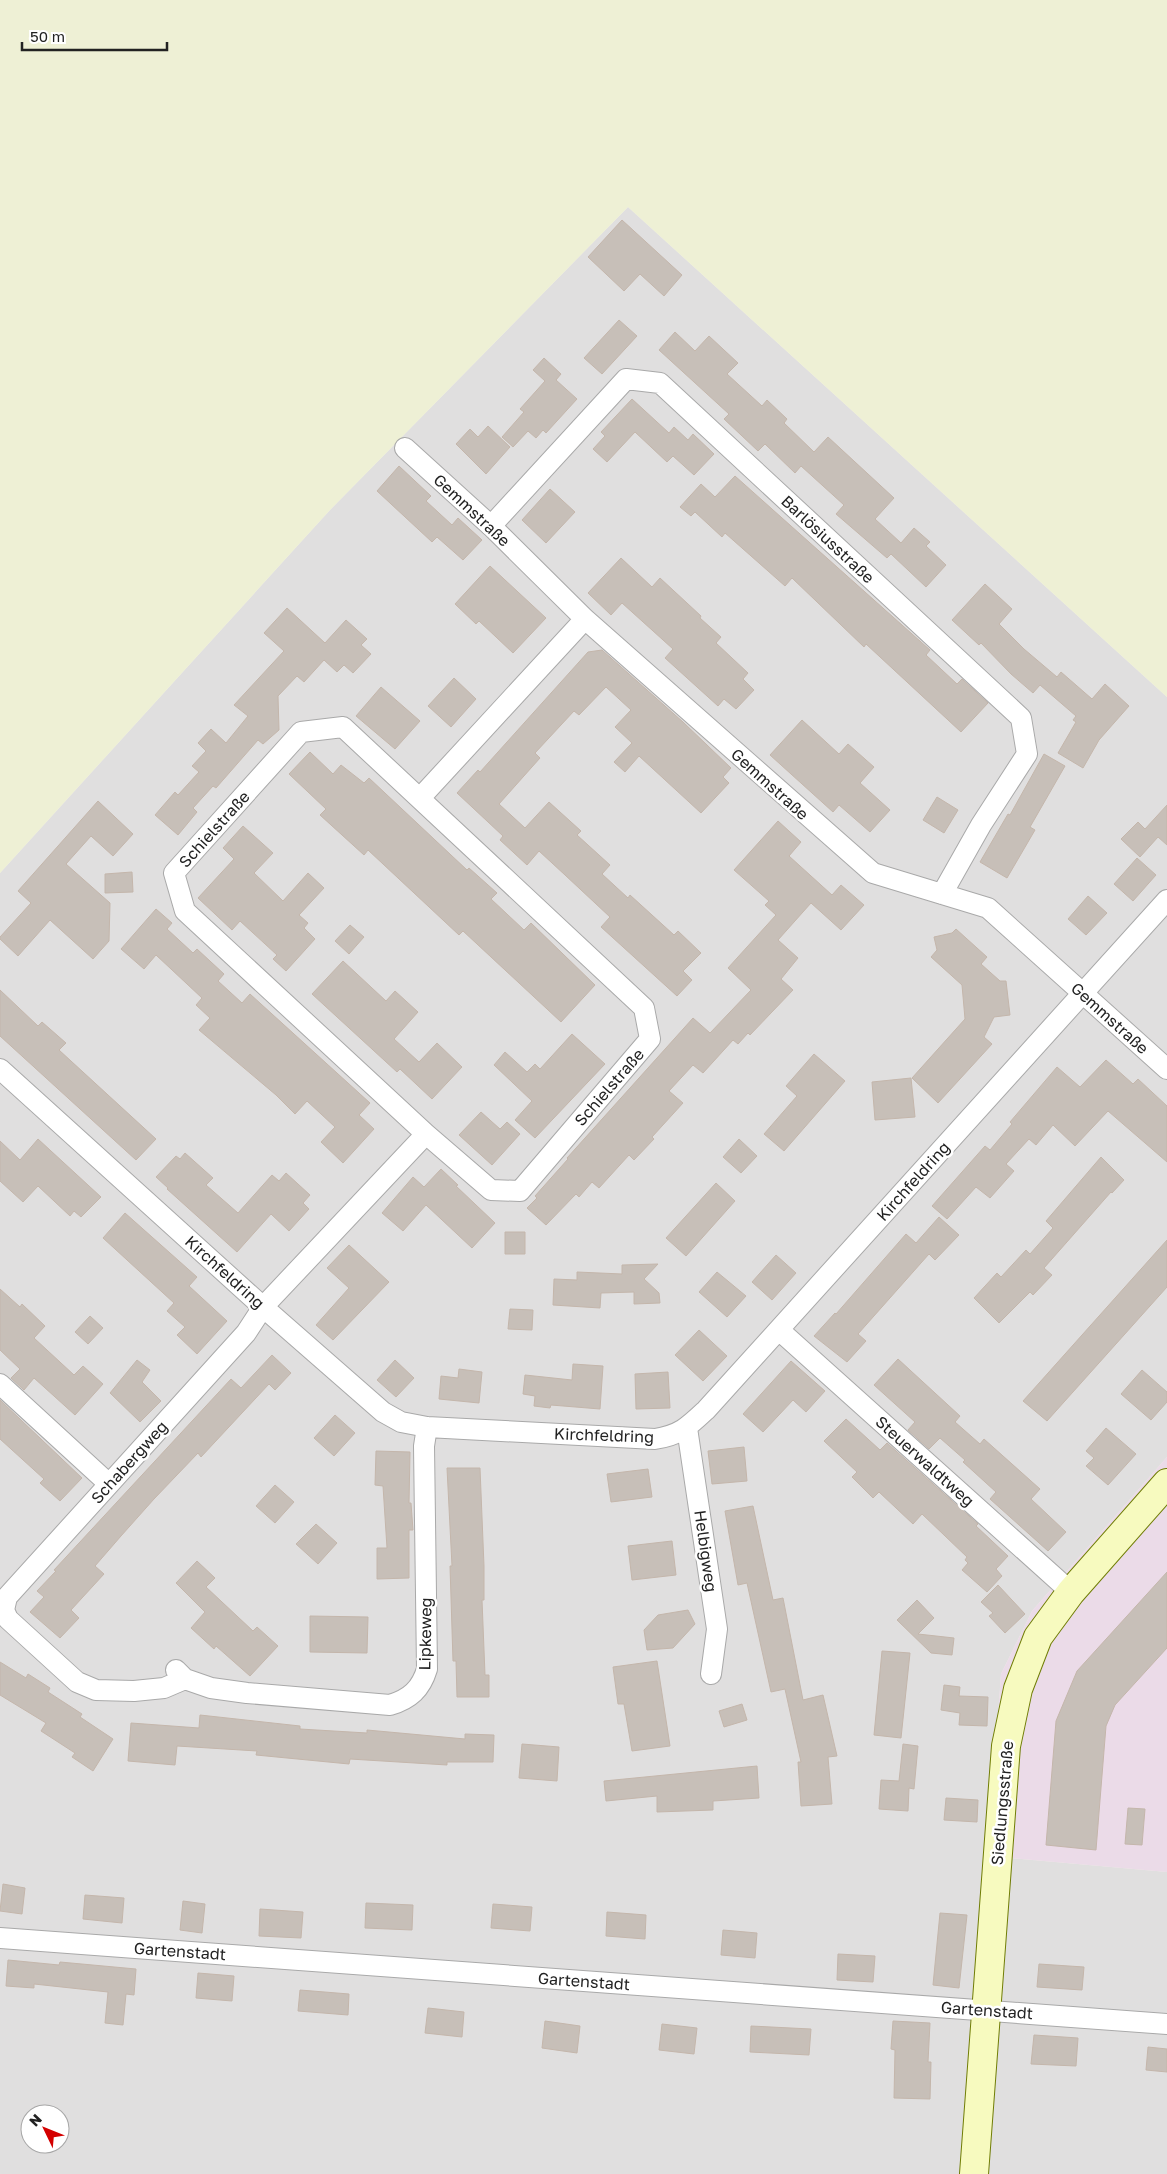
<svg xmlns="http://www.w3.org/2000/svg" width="1167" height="2174" viewBox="0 0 1167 2174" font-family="'Golos Text',sans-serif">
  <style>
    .residential { fill: #e0dfdf; fill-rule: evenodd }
    .industrial { fill: #ebdbe8 }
    .farmland { fill: #eef0d5 }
    .building { fill: #c7bfb8; stroke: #c4b6ab }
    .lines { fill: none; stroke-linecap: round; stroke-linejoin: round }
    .street-casing { stroke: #a9a9a9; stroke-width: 22 }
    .secondary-casing { stroke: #707d05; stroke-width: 30 }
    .street { stroke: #fff; stroke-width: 20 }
    .secondary { stroke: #f7fabf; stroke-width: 28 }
    .labels { text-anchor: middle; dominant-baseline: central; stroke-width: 5; stroke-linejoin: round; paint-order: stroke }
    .street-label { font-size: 16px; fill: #222; stroke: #fff }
  </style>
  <rect width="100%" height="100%" fill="#f2efe9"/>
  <path class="residential" d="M628,207L1167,697V1457L1032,1611L1001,1674L988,1856L1167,1872V2174H0V873L330,510ZM30,2114H60V2144H30Z"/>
  <path class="industrial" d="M1167,1457V1872L988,1856L1001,1674L1032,1611Z"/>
  <path class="farmland" d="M0,0H1167V697L628,207L330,510L0,873Z"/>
  <path class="building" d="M622,220L682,275L664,296L640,274L624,291L588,257Z
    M619,320L637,336L602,374L584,358Z
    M675,332L695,351L709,336L738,363L727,374L762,406L767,400L787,419L784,423L814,452L828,437L894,498L875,519L901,543L914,528L930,542L926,546L946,565L926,587L891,554L887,558L836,514L844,505L801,466L795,473L765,444L758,451L724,419L729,414L659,350Z
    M544,358L561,374L556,380L577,399L546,433L543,430L536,438L528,431L513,447L502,437L524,412L520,409L545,381L533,370Z
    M632,399L669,433L674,427L688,440L693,434L714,454L694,475L673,456L667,462L635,432L607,462L593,449L605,436L601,432Z
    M488,426L510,447L486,474L456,444L470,429L478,437Z
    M399,466L431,496L426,501L452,525L458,518L482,540L463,560L437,537L432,542L377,491Z
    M735,476L930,650L926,655L957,684L962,679L988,703L961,732L866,644L864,647L792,578L785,586L725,533L722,537L695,512L691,516L680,507L701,484L715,497Z
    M550,489L575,512L546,543L522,520Z
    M621,558L652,587L660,578L701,616L700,618L721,637L716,643L748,673L743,679L754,690L736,709L724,699L718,706L665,658L673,649L622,603L611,615L588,593Z
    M490,566L546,618L513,653L479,621L476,624L455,604Z
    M985,584L1012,609L999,624L1024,649L1057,677L1061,672L1092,699L1105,684L1129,706L1099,740L1083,768L1058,753L1076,722L1073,720L1076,716L1040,685L1033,693L1011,674L981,643L979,645L952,620Z
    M287,608L325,643L346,620L367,639L361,645L371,654L353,673L344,665L337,672L324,660L304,682L297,676L278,696L279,730L263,744L258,740L216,788L213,786L193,808L197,812L178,835L155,815L175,792L178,795L199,772L192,766L206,751L198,743L211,729L226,743L248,716L234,705L284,651L264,633Z
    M602,650L683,722L731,768L723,777L729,783L701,813L639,756L625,772L614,762L632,743L615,727L631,710L606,687L579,715L574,711L535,753L540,758L499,804L525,828L549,802L581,831L577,835L610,865L602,874L628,898L630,895L674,935L678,931L701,953L683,971L692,980L677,996L601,927L610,917L565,875L539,851L527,865L500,840L503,836L457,793L478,770L480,772L588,652Z
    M454,678L476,699L451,727L428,706Z
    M381,687L420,721L395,749L356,716Z
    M802,720L839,754L848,744L874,767L860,783L890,810L870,832L839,805L833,812L770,755Z
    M310,752L333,774L341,765L364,783L369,778L467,870L469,868L497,893L491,899L524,930L531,923L595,985L561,1022L463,931L459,935L368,850L364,855L320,815L326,809L289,774Z
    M1044,754L1065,766L1030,827L1035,830L1007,878L980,862L1008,814L1010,815Z
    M937,797L958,810L944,833L923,820Z
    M98,801L133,834L113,856L91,836L66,864L110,903L109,941L93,959L50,920L18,956L0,939V937L31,903L18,891Z
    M1167,805V845L1158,837L1140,857L1121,839L1138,822L1145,829Z
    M778,821L801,842L789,856L832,895L841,885L864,905L841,930L811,903L778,940L798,958L781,979L793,990L750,1035L748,1033L738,1044L733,1040L703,1073L693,1065L669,1091L683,1103L652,1137L654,1139L634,1160L629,1155L599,1188L592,1182L579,1197L576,1194L546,1225L527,1208L537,1198L535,1196L568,1159L567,1158L693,1018L710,1033L751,990L728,968L776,915L765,905L769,901L734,870Z
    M243,826L273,853L254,873L283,901L308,873L324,888L299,915L308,923L304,928L315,939L286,971L273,959L277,955L240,921L232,930L198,898L234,859L223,848Z
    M1137,858L1156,875L1133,901L1114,884Z
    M132,872L133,892L105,893V874Z
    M1088,896L1107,913L1086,935L1068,919Z
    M156,909L172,923L167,929L193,953L197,949L224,974L218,981L242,1003L250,994L370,1103L359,1115L374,1129L343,1163L321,1142L335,1127L307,1101L295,1114L276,1095L199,1030L210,1018L196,1005L202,998L156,955L144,969L121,949Z
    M350,925L364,937L349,954L335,941Z
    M956,929L987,957L981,964L1000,981H1006L1010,1015L994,1017L984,1037L992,1044L938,1103L912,1078L965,1019L962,985L931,957L937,950L934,937L952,933Z
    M343,961L386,1001L395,991L418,1012L394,1039L419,1062L437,1043L462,1067L432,1099L400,1069L397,1072L312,994Z
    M0,990L38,1026L42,1022L66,1043L59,1050L156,1139L136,1160L0,1036Z
    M572,1034L605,1064L535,1138L515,1120L532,1101L494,1065L505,1052L527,1072L535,1064L540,1069Z
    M814,1054L845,1081L784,1151L764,1134L797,1096L786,1086Z
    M1106,1060L1133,1084L1138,1079L1167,1106V1162L1108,1111L1075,1146L1053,1125L1036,1145L1029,1139L1006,1164L1014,1171L990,1198L976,1187L947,1219L932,1206L985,1146L990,1150L1012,1124L1010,1122L1057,1067L1080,1087Z
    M911,1078L915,1117L875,1120L872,1082Z
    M481,1112L500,1129L507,1122L520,1134L492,1165L459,1135Z
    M38,1139L101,1197L81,1217L74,1211L70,1216L38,1186L23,1202L0,1181V1141L20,1160Z
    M739,1139L757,1156L741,1173L723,1157Z
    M185,1153L213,1178L206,1185L238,1213L272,1175L279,1181L286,1173L310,1195L303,1203L309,1209L289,1231L271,1214L237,1252L167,1189L168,1188L156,1177L176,1156L180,1159Z
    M1101,1157L1124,1180L1112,1193L1111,1192L1044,1268L1052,1275L1033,1295L1030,1292L999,1323L974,1298L997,1273L1001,1277L1026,1250L1030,1254L1053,1228L1046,1221Z
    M441,1169L458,1185L456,1186L495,1223L472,1248L426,1205L403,1231L382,1213L413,1177L424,1187Z
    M716,1183L735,1201L686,1256L666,1238Z
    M125,1213L197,1277L189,1286L227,1321L197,1354L177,1335L185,1327L167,1311L174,1303L103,1238Z
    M939,1217L959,1235L935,1260L929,1254L858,1334L866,1341L847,1362L814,1336L835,1313L836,1314L906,1234L916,1243Z
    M505,1232H525V1254H505Z
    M1167,1240V1287L1047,1421L1023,1401Z
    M349,1245L389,1282L333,1340L316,1325L349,1288L327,1268Z
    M776,1255L796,1273L772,1300L752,1282Z
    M658,1264L644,1279L659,1293L660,1303L634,1304V1292L601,1293L600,1308L553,1305L554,1279L577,1280V1272L622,1274V1265Z
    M717,1272L746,1296L727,1317L699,1292Z
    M0,1289L20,1307L22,1304L45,1326L34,1338L74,1375L83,1366L103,1384L75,1415L34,1378L24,1390L11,1378L20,1369L0,1350Z
    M510,1309L533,1310L532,1330L508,1329Z
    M90,1316L103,1328L88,1344L75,1332Z
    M699,1330L727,1356L703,1381L675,1355Z
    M272,1355L291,1373L275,1390L269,1384L201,1457L198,1453L154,1499L121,1536L95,1566L104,1574L71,1610L79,1618L60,1638L30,1612L44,1597L37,1591L56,1571L54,1570L231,1379L241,1388Z
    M898,1359L960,1416L955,1422L980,1444L984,1439L1040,1489L1031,1499L1066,1532L1048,1551L990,1499L996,1492L963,1462L965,1460L940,1438L929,1449L908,1430L915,1422L874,1385Z
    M137,1360L150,1370L142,1382L161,1401L140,1422L110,1393Z
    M395,1360L414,1378L396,1397L377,1380Z
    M791,1361L825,1391L806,1412L793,1400L763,1432L743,1414Z
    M573,1364L603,1366L600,1409L551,1405L550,1408L534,1406L535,1396L523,1394L525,1375L572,1380Z
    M459,1369L482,1372L479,1403L439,1399L441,1376L458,1378Z
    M1142,1370L1167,1392V1402L1151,1420L1121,1394Z
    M668,1372L670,1408L636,1409L635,1374Z
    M0,1400L82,1478L60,1501L40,1483L44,1479L0,1439Z
    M335,1415L355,1433L334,1456L314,1438Z
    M846,1419L880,1450L887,1443L978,1524L976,1526L1008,1556L996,1569L1002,1576L987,1592L962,1570L968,1563L965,1560L967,1557L922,1514L913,1524L879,1492L873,1498L852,1477L857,1472L824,1441Z
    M1106,1428L1136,1454L1108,1485L1086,1466L1094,1458L1086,1451Z
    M744,1447L747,1481L712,1484L708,1451Z
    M376,1451L410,1452L409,1503H411L413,1530H409V1578L377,1579V1548H387L383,1486L375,1485Z
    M447,1468H480L484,1566V1600H482L485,1675H489V1697H457L456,1661H453L450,1566H452Z
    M648,1469L652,1497L611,1502L607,1474Z
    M275,1485L294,1502L275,1523L256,1506Z
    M753,1506L773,1600L783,1598L803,1700L823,1695L837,1756L828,1757L832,1804L801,1806L798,1762H801L785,1689L771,1692L747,1583L738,1585L725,1511Z
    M316,1524L337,1543L318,1564L296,1544Z
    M672,1541L676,1575L632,1580L628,1546Z
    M197,1561L215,1578L206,1587L253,1631L257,1627L278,1646L250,1676L216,1646L214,1649L191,1628L205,1612L176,1583Z
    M1167,1572V1648L1115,1705L1106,1726L1096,1850L1046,1845L1056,1721L1077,1671Z
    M998,1585L1025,1614L1005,1633L989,1616L993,1613L981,1602Z
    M917,1600L934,1618L918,1634L954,1638L952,1655L931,1653L897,1620Z
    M688,1610L695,1624L673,1648L647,1650L644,1630L658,1615Z
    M310,1616L368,1617L367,1653L310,1652Z
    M882,1651L910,1653L901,1738L874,1735Z
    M657,1661L670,1746L632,1751L624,1704H618L613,1667Z
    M0,1662L26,1678L28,1674L50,1688L48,1692L82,1714L80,1717L113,1739L93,1771L72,1757L75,1753L41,1731L46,1723L0,1695Z
    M944,1685L960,1687L959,1696L988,1697L987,1726L959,1725L960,1713L941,1710Z
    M742,1704L747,1720L724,1727L719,1711Z
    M200,1715L300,1726V1729L367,1733V1730L465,1739V1734L494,1735L493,1762H447V1765L350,1759L349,1764L256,1755L257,1751L177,1746L175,1765L128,1761L131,1723L199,1728Z
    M522,1744L559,1747L557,1781L519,1778Z
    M903,1744L918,1746L914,1789L909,1788L908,1811L879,1809L881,1780L899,1781Z
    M757,1766L759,1798L713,1801V1810L657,1812V1796L606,1801L604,1781Z
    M946,1798L978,1800L977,1822L944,1820Z
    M1128,1808L1145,1809L1142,1845L1125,1844Z
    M3,1884L25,1888L22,1914L0,1911Z
    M85,1895L124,1898L122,1923L83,1919Z
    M183,1901L205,1904L202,1933L180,1930Z
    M366,1903L413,1905L412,1930L365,1928Z
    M493,1904L532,1907L530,1931L491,1928Z
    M260,1909L303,1912L301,1938L259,1936Z
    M607,1912L646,1915L645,1939L606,1936Z
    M940,1913L967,1915L959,1988L933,1985Z
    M723,1930L757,1933L755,1958L721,1955Z
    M838,1954L875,1956L873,1982L837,1980Z
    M8,1960L59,1965L60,1962L136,1969L134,1995L126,1994L123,2025L105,2023L108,1992L34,1984V1988L6,1986Z
    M1039,1964L1084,1967L1082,1990L1037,1987Z
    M198,1973L234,1976L232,2001L196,1998Z
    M300,1990L349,1994L348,2015L298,2011Z
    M428,2008L464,2012L462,2037L425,2033Z
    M545,2021L580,2026L577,2053L542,2048Z
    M893,2021L930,2023L928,2062H931L930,2099L894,2098L895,2050L891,2049Z
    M662,2024L697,2028L694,2054L659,2050Z
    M751,2026L811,2029L809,2055L750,2052Z
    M1034,2035L1078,2038L1076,2066L1031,2064Z
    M1148,2047L1167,2049V2072L1146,2070Z"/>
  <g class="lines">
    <defs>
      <path id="street" d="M405,448L491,526L585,619L873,873L988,908L1167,1069
        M491,526L626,379L660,383L1021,718L1027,754L981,825L942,894
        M420,798L585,619
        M0,1069L263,1307L383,1412L401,1422L427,1427L655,1439C680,1435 688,1427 706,1410L1167,900
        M779,1330L1071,1592
        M0,1384L109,1484
        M687,1428L717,1629L711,1674
        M176,1670L185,1679L211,1688L247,1693L390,1705C410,1699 421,1689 427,1669L424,1446L427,1427
        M185,1679L164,1688L134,1691L96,1690L77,1682L8,1619L4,1610L7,1597L246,1333L263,1307L426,1134L185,911L174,873L301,732L343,727L644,1008L650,1039L520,1191L491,1190L426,1134
        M0,1938L1167,2024"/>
      <path id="secondary" d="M974,2174L1006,1746L1018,1689L1038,1637L1071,1592L1167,1483"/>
    </defs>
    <use href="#street" class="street-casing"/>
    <use href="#secondary" class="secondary-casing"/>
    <use href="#street" class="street"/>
    <use href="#secondary" class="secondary"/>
  </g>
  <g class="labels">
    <g class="street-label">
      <text transform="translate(472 510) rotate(43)">Gemmstraße</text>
      <text transform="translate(828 539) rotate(43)">Barlösiusstraße</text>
      <text transform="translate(770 784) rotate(42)">Gemmstraße</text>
      <text transform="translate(214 829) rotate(-48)">Schielstraße</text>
      <text transform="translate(1110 1018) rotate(42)">Gemmstraße</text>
      <text transform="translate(609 1087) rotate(-49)">Schielstraße</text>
      <text transform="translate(913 1181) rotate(-48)">Kirchfeldring</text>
      <text transform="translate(225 1272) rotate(42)">Kirchfeldring</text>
      <text transform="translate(604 1435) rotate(2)">Kirchfeldring</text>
      <text transform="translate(925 1461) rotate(42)">Steuerwaldtweg</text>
      <text transform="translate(129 1462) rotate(-48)">Schabergweg</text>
      <text transform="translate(706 1551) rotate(82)">Helbigweg</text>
      <text transform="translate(425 1634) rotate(-89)">Lipkeweg</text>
      <text transform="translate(1002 1803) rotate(-85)">Siedlungsstraße</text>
      <text transform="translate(180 1951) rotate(4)">Gartenstadt</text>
      <text transform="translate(584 1981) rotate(4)">Gartenstadt</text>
      <text transform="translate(987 2010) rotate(4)">Gartenstadt</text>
    </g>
  </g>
  <g transform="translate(45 2129) rotate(313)"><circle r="24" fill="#ffffff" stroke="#a7a7a7"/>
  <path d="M0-4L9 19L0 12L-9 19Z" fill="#d40000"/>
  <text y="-8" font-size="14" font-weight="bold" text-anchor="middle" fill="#222222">N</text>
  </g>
  <path d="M22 42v8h145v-8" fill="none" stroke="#222222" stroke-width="2.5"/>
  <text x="30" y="42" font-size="15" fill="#222222" stroke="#ffffff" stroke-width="4" paint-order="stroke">50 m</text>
</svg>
